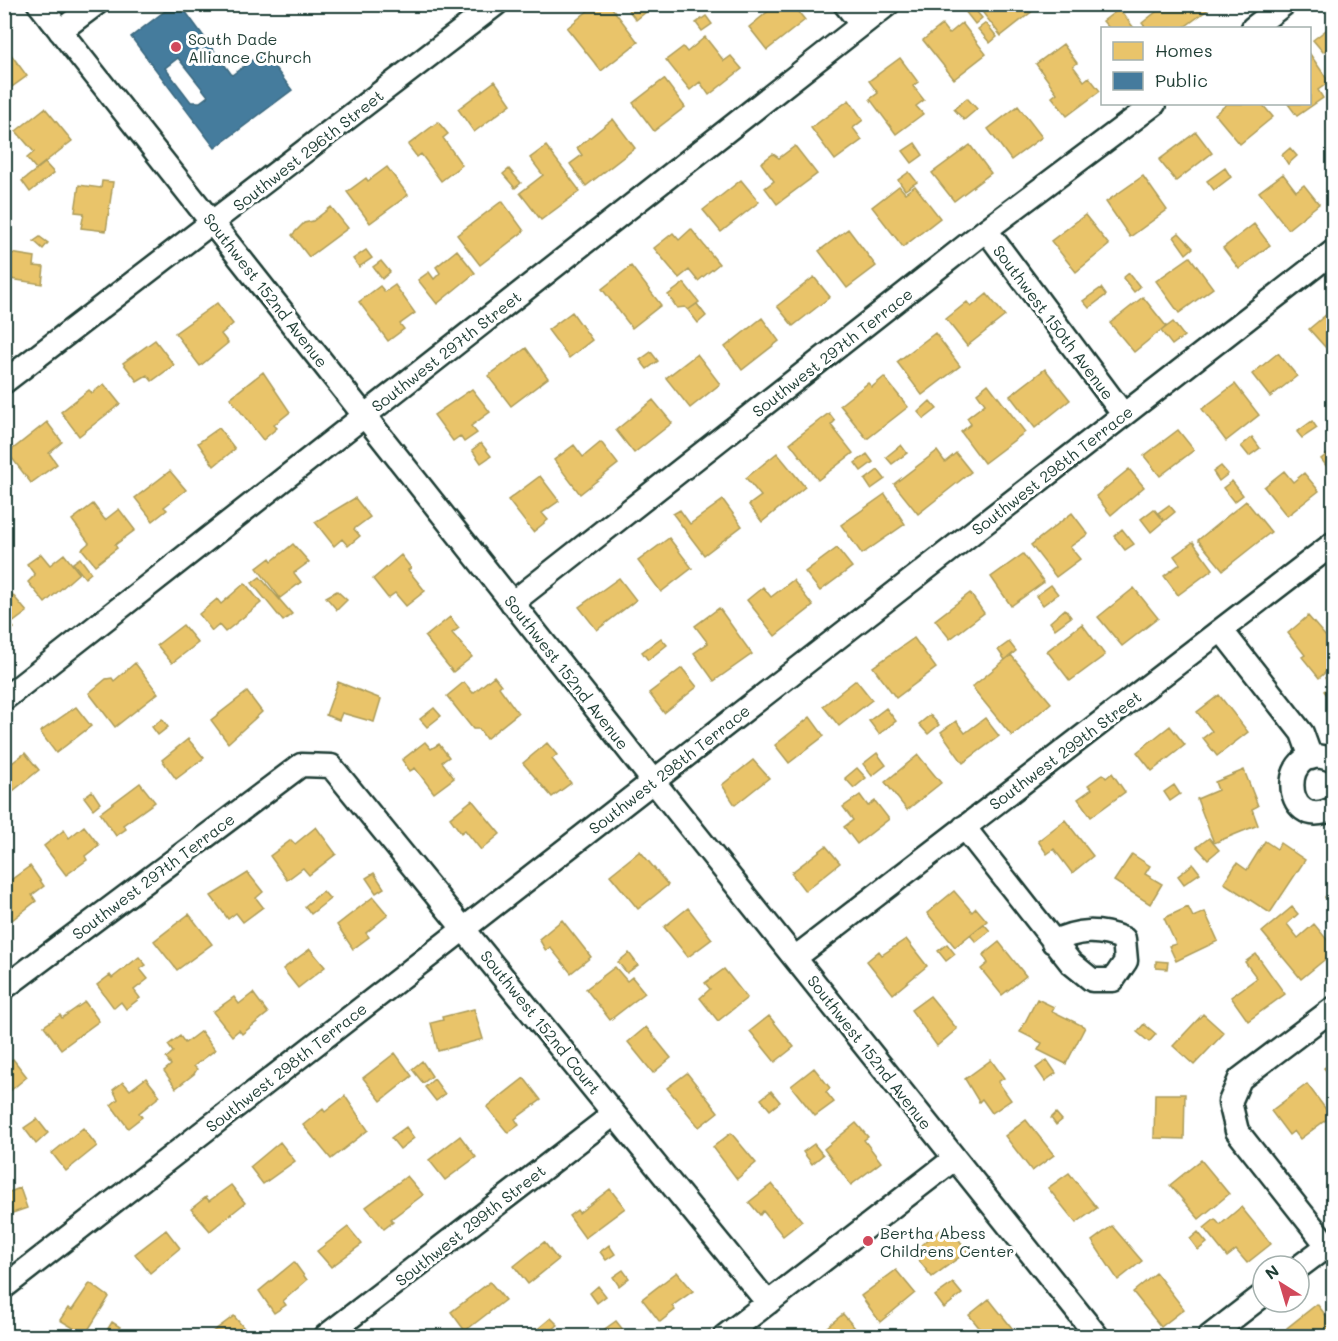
<svg xmlns="http://www.w3.org/2000/svg" width="1338" height="1341" viewBox="0 0 1338 1341" font-family="Mali,sans-serif">
  <style>
    .homes { fill: #e9c46a; stroke: #ac9c5a; stroke-width: 1.5 }
    .public { fill: #457b9d; stroke: #3a687e; stroke-width: 1.5; fill-rule: evenodd }
    .lines { fill: none; stroke-linecap: round; stroke-linejoin: round }
    .minor-casing { stroke: #1f3d34; stroke-width: 27 }
    .minor { stroke: #fff; stroke-width: 22 }
    .poi-dot { fill: #d1495b; stroke: #fff; stroke-width: 2 }
    .labels { text-anchor: middle; dominant-baseline: central; stroke-width: 6; stroke-linejoin: round; paint-order: stroke }
    .poi-label { font-size: 16px; fill: #1f3d34; stroke: #fff; text-anchor: start }
    .street-label { font-size: 16px; fill: #1f3d34; stroke: #fff }
  </style>
  <rect width="100%" height="100%" fill="#fff"/>
  <filter id="ink" filterUnits="userSpaceOnUse"><feTurbulence type="fractalNoise" baseFrequency=".0167" numOctaves="2"/><feDisplacementMap in="SourceGraphic" scale="12" xChannelSelector="R" yChannelSelector="G"/><feConvolveMatrix kernelMatrix="1 2 1 2 8 2 1 2 1" color-interpolation-filters="sRGB"/></filter>
  <g filter="url(#ink)">
    <path class="homes" d="M596,4H609L638,42L601,71L567,28Z
      M624,4H656L636,20Z
      M684,4H698L699,5L689,12Z
      M777,4H792L805,20L767,50L749,27Z
      M976,4H1037L1039,6L1001,36Z
      M1166,4H1208L1210,8L1183,28H1146L1142,23Z
      M971,5L982,18L975,24L964,10Z
      M1119,9L1134,28H1109L1103,21Z
      M706,16L712,24L702,31L696,23Z
      M962,23L986,54L954,79L923,40L942,25L949,34Z
      M986,23L997,37L990,43L978,29Z
      M1334,24V47L1332,45L1323,52L1313,40Z
      M705,37L724,61L731,56L742,69L709,95L700,82L690,90L666,60L683,47L687,52Z
      M1063,44L1077,63L1073,66L1084,81L1089,77L1100,91L1067,116L1052,97L1057,93L1036,64Z
      M4,45L27,76L9,89L4,84Z
      M1310,54L1329,82L1318,90L1323,98L1297,116L1288,104H1310Z
      M900,58L918,82L913,86L924,100L916,106L923,114L896,134L870,99L878,93L869,81Z
      M664,79L685,107L654,131L633,103Z
      M495,81L511,104L474,132L458,109Z
      M967,98L977,109L964,120L954,109Z
      M849,100L863,120L853,128L862,140L835,160L811,128Z
      M1227,104H1262L1273,117L1240,144L1215,114Z
      M1018,106L1042,137L1011,160L988,129Z
      M45,108L72,141L36,169L27,158L34,152L16,131Z
      M613,119L635,148L586,186L570,164L582,155L577,148Z
      M438,122L448,134L443,138L462,165L441,181L421,154L417,157L408,145Z
      M1196,132L1212,153L1176,181L1159,160Z
      M915,143L923,155L912,163L903,151Z
      M970,145L991,173L954,201L932,173Z
      M546,146L580,191L541,220L520,193L543,175L530,158Z
      M795,146L817,174L777,204L765,188L774,181L761,163L773,154L779,158Z
      M1290,148L1297,156L1288,164L1282,155Z
      M45,163L54,173L30,192L22,181Z
      M387,167L408,195L370,223L347,192L366,178L368,181Z
      M1225,168L1231,177L1214,190L1207,181Z
      M509,169L521,183L515,188L503,174Z
      M909,172L917,182L905,190L898,180Z
      M1283,174L1296,191L1304,185L1319,204L1288,229L1259,192Z
      M1143,176L1167,210L1130,237L1106,202Z
      M741,180L759,202L721,232L703,210Z
      M102,181L113,182L106,231L81,228L84,213L75,212L79,185L101,188Z
      M899,186L905,193L915,186L940,218L903,247L872,207Z
      M502,201L524,231L480,265L457,235Z
      M331,207L348,228L309,257L292,235L304,223L313,221Z
      M1085,215L1109,245L1076,272L1051,241Z
      M1254,224L1270,245L1239,269L1223,248Z
      M691,229L719,264L698,281L689,270L679,278L654,248L673,233L679,240Z
      M848,229L876,266L847,288L819,251Z
      M1179,233L1193,248L1186,254L1174,237Z
      M40,237L48,243L43,249L34,241Z
      M366,250L372,258L359,267L353,259Z
      M457,250L475,273L437,304L418,280L429,272L434,279L440,273L436,267Z
      M4,252L35,257L34,266L44,267L42,284L4,278Z
      M1190,257L1213,288L1179,313L1156,281Z
      M381,261L390,272L382,279L373,267Z
      M631,266L661,305L632,328L602,289Z
      M1129,273L1140,287L1134,292L1123,278Z
      M814,277L830,297L793,326L777,306Z
      M684,283L699,302L688,310L685,307L677,308L668,295Z
      M395,285L415,313L400,324L404,329L388,341L359,302L380,286L385,292Z
      M1101,288L1106,295L1089,308L1083,301Z
      M987,294L1005,316L967,346L946,319L967,302L971,307Z
      M1143,297L1166,326L1134,352L1110,323Z
      M217,303L233,324L221,334L228,343L200,366L175,333Z
      M697,304L706,316L698,323L688,310Z
      M1334,308V357L1309,329Z
      M572,312L592,340L569,358L548,330Z
      M762,318L779,341L742,370L725,347Z
      M1173,322L1184,336L1172,345L1161,331Z
      M935,333L960,366L922,395L897,362Z
      M155,340L174,365L152,381L147,375L137,381L123,363Z
      M526,348L548,378L511,406L488,376Z
      M651,352L658,361L647,369L640,360Z
      M1278,353L1297,376L1270,397L1252,374Z
      M697,354L720,384L690,408L666,378Z
      M1045,369L1070,400L1035,428L1010,396Z
      M263,372L290,412L274,425L277,428L263,440L230,398Z
      M884,377L908,407L867,439L840,405L868,383L872,387Z
      M104,384L120,404L79,436L61,412L89,390L92,393Z
      M988,384L1025,432L984,463L961,432L971,424L967,418L985,404L977,393Z
      M1235,384L1259,415L1226,441L1202,409Z
      M472,389L490,412L471,426L477,433L464,442L460,436L453,441L434,415Z
      M653,400L672,423L634,453L616,430Z
      M930,401L937,409L924,419L918,412Z
      M829,413L835,421L831,425L853,453L818,480L790,443Z
      M1312,421L1317,428L1302,438L1297,432Z
      M47,422L62,442L49,453L57,464L31,483L8,453Z
      M219,428L235,449L214,466L198,443Z
      M1178,430L1194,450L1160,476L1144,456Z
      M1252,437L1260,448L1249,456L1241,446Z
      M601,442L618,464L580,494L554,460L574,445L583,457Z
      M481,443L491,456L481,463L472,450Z
      M901,445L907,453L892,464L886,457Z
      M1334,449V476L1321,459Z
      M937,451L945,462L956,453L971,472L918,514L894,484Z
      M777,453L805,487L762,522L749,505L761,496L746,478Z
      M867,454L873,462L861,471L855,463Z
      M1221,466L1228,474L1219,481L1213,472Z
      M1129,469L1144,487L1111,515L1096,496Z
      M878,470L885,479L871,489L865,480Z
      M170,471L186,490L164,507L167,510L153,521L135,498Z
      M1284,471L1293,482L1304,473L1319,491L1287,516L1264,487Z
      M540,476L559,501L542,513L548,520L533,532L508,500Z
      M1232,481L1243,495L1234,502L1223,488Z
      M885,494L905,524L862,554L841,525Z
      M355,498L370,517L354,529L360,536L348,546L342,539L334,546L315,522Z
      M723,500L742,526L704,555L673,514L680,510L690,524Z
      M1246,501L1271,532L1223,570L1198,540Z
      M93,504L105,520L119,509L135,530L115,545L117,548L95,565L82,549L89,543L72,520Z
      M1169,505L1175,512L1164,521L1158,513Z
      M1154,509L1164,521L1151,532L1141,519Z
      M1072,513L1088,534L1070,547L1080,559L1056,577L1031,545Z
      M1122,529L1134,544L1125,550L1114,536Z
      M669,538L692,568L661,592L638,561Z
      M1193,542L1213,569L1178,595L1164,576L1180,564L1174,556Z
      M293,544L309,562L294,573L301,582L280,598L257,568L270,558L272,561Z
      M837,548L852,567L820,591L805,572Z
      M41,554L50,565L64,554L79,573L45,603L28,582L35,575L27,564Z
      M1023,554L1044,582L1011,606L991,577Z
      M401,555L411,568L408,570L425,591L406,606L395,593L388,598L373,579Z
      M80,558L91,573L85,578L73,563Z
      M260,577L292,614L283,621L252,583Z
      M619,578L636,600L597,630L579,607Z
      M793,580L813,606L775,636L747,600L763,587L771,597Z
      M245,583L261,603L225,632L219,625L212,631L199,614L217,599L221,604Z
      M1051,585L1058,594L1043,605L1036,596Z
      M1134,588L1158,618L1122,646L1098,617Z
      M337,591L347,600L337,610L326,597Z
      M11,593L27,612L11,624L14,628L4,635V598Z
      M970,593L984,613L950,639L935,620Z
      M719,608L752,654L714,681L694,653L708,643L695,626Z
      M1065,609L1071,617L1055,629L1050,622Z
      M1308,616L1334,646V665L1319,678L1302,657L1305,655L1288,633Z
      M450,617L459,628L452,633L472,657L453,672L425,637Z
      M1082,624L1105,655L1070,681L1047,651Z
      M183,625L198,643L172,663L157,645Z
      M661,638L667,645L648,660L642,652Z
      M914,638L936,668L896,698L873,667Z
      M1009,642L1016,651L1005,660L998,650Z
      M1011,655L1051,703L1012,736L972,687Z
      M135,663L158,693L115,727L89,693L106,679L112,678L114,681Z
      M682,668L697,687L664,713L649,693Z
      M1334,671V704L1324,691L1331,686L1325,678Z
      M494,676L501,685L499,687L518,713L486,739L479,729H473L447,696L464,682L473,693Z
      M856,680L872,700L839,726L823,706Z
      M338,682L381,699L374,722L342,713L339,720L326,715Z
      M247,692L262,712L228,743L211,720Z
      M1219,695L1248,732L1217,756L1203,738L1212,731L1197,712Z
      M76,707L91,726L56,753L40,732Z
      M434,708L441,716L427,727L420,719Z
      M886,708L896,721L879,734L869,721Z
      M930,715L939,725L928,734L919,724Z
      M810,717L824,736L789,763L775,745Z
      M985,718L999,736L963,763L941,732L956,721L965,733Z
      M162,719L168,727L158,735L152,727Z
      M1170,726L1185,745L1152,771L1137,752Z
      M188,739L204,758L176,779L162,760Z
      M425,742L431,749L439,744L449,757L442,762L454,778L434,793L415,768L410,771L402,760Z
      M547,743L557,755L552,759L571,783L552,797L523,763Z
      M25,753L39,770L13,791L4,780V769Z
      M877,753L886,765L872,776L863,764Z
      M918,755L941,783L907,810L885,782Z
      M753,760L769,778L735,805L722,785Z
      M857,768L866,778L854,788L845,778Z
      M1244,770L1258,806L1252,809L1258,825L1214,843L1197,799L1218,790L1215,782Z
      M1112,773L1125,792L1091,817L1078,799L1092,789L1088,785L1103,774L1106,778Z
      M140,783L155,802L123,825L126,829L116,836L100,813Z
      M1174,785L1180,794L1170,801L1164,792Z
      M92,791L100,803L93,809L84,797Z
      M860,795L868,806L875,801L889,819L857,844L844,827L853,820L843,807Z
      M472,800L500,834L481,850L465,830L461,833L450,818Z
      M1065,820L1093,856L1072,873L1054,849L1047,854L1038,841Z
      M84,826L99,845L85,856L87,860L66,875L44,846L64,830L69,838Z
      M316,827L336,854L309,875L303,868L287,880L270,856L291,840L295,844Z
      M1209,838L1219,850L1208,859L1197,847Z
      M1265,841L1277,849L1280,843L1305,860L1270,913L1224,883L1237,863L1247,870Z
      M826,846L840,863L805,891L791,873Z
      M640,851L668,885L638,909L610,875Z
      M1132,854L1150,866L1145,874L1162,884L1150,904L1114,881Z
      M1193,864L1200,873L1184,884L1178,876Z
      M30,866L44,886L32,895L36,901L12,920L4,910V885Z
      M248,873L263,892L256,898L263,907L243,922L236,913L228,919L211,896Z
      M374,873L384,888L376,893L366,878Z
      M1334,890V907L1325,897Z
      M323,891L330,899L311,914L305,906Z
      M954,891L972,912L976,908L987,921L955,947L927,913Z
      M373,897L388,915L366,933L369,937L353,949L337,925Z
      M1188,907L1193,917L1205,912L1218,941L1176,961L1169,946L1176,944L1164,918Z
      M1292,907L1298,914L1287,924L1298,938L1314,924L1334,948V952L1301,979L1262,932Z
      M688,908L712,939L688,957L664,927Z
      M189,914L212,944L177,970L154,941Z
      M562,920L591,957L571,973L550,947L546,951L539,939Z
      M984,924L990,931L976,942L970,935Z
      M906,939L927,966L893,994L867,961L879,951L882,955Z
      M999,942L1026,976L1002,995L981,969L988,963L983,955Z
      M947,944L955,954L946,961L938,951Z
      M310,949L325,967L298,988L283,969Z
      M629,953L638,965L627,973L618,962Z
      M1256,954L1285,994L1248,1021L1231,997L1257,978L1245,962Z
      M139,957L146,965L140,969L148,979L134,990L140,998L126,1009L121,1002L114,1008L97,985L110,975L112,978Z
      M1156,961L1168,962L1167,969L1156,968Z
      M615,967L627,981L632,977L645,993L610,1020L586,989Z
      M724,969L747,998L718,1021L700,998L710,989L705,983Z
      M253,993L268,1013L242,1034L239,1030L232,1036L213,1012L234,997L239,1004Z
      M930,996L957,1029L937,1046L911,1010Z
      M1037,999L1054,1007L1052,1011L1085,1027L1066,1064L1038,1050L1042,1043L1020,1032Z
      M85,1002L99,1021L61,1049L44,1026L60,1015L62,1018Z
      M474,1009L483,1039L438,1051L431,1023L443,1020L442,1017Z
      M1203,1014L1224,1033L1194,1065L1173,1046Z
      M769,1016L794,1047L775,1062L750,1031Z
      M1144,1024L1156,1034L1149,1042L1137,1032Z
      M646,1027L671,1058L653,1073L628,1042Z
      M201,1031L215,1050L194,1066L197,1069L194,1074L176,1088L164,1071L171,1065L166,1058L173,1052L168,1045L180,1036L185,1043Z
      M395,1053L412,1076L381,1101L363,1078Z
      M13,1059L27,1077L4,1096V1065Z
      M991,1060L1004,1078L998,1082L1011,1100L992,1113L982,1099L979,1102L965,1079Z
      M1047,1060L1056,1073L1045,1081L1036,1068Z
      M1334,1060V1080L1324,1068Z
      M422,1061L432,1076L423,1083L412,1069Z
      M814,1068L830,1088L826,1092L834,1102L815,1116L791,1086Z
      M687,1073L718,1112L699,1127L667,1088Z
      M146,1078L160,1096L139,1113L142,1117L128,1128L111,1105L118,1099L113,1090L123,1082L130,1090Z
      M524,1078L541,1100L515,1119L519,1125L508,1133L487,1107Z
      M434,1079L445,1094L436,1101L425,1087Z
      M1307,1084L1331,1116L1300,1139L1294,1131L1289,1135L1271,1111Z
      M771,1091L780,1102L770,1110L761,1099Z
      M1155,1094H1185L1184,1139L1154,1138Z
      M345,1096L368,1130L331,1159L303,1125L323,1109L325,1112Z
      M1056,1113L1062,1120L1056,1125L1051,1118Z
      M37,1119L48,1133L36,1144L24,1128Z
      M1026,1120L1054,1155L1032,1171L1005,1136Z
      M856,1123L868,1137L864,1140L881,1162L851,1185L824,1149Z
      M406,1127L414,1138L400,1149L391,1138Z
      M83,1128L97,1146L66,1171L52,1153Z
      M731,1133L756,1163L737,1179L713,1147Z
      M460,1136L476,1157L445,1180L429,1160Z
      M280,1142L295,1161L263,1184L250,1167Z
      M814,1144L823,1155L812,1164L803,1152Z
      M1201,1160L1229,1194L1199,1219L1170,1185Z
      M1069,1173L1097,1208L1076,1223L1048,1188Z
      M407,1176L423,1195L391,1219L393,1222L384,1229L366,1207Z
      M772,1184L802,1221L783,1236L763,1211L760,1215L749,1202Z
      M231,1185L245,1203L210,1231L191,1209L206,1197L209,1201Z
      M20,1188L27,1208L4,1216V1194Z
      M610,1189L625,1208L585,1238L569,1216L577,1210L579,1213Z
      M1241,1207L1271,1244L1247,1263L1236,1250L1227,1257L1204,1228L1215,1219L1220,1225Z
      M947,1225L968,1251L932,1277L912,1252Z
      M1112,1226L1142,1261L1118,1280L1092,1241Z
      M348,1227L362,1244L331,1267L317,1251Z
      M166,1230L180,1248L150,1273L135,1254Z
      M1198,1232L1207,1243L1198,1250L1190,1239Z
      M544,1242L558,1260L528,1284L514,1266Z
      M609,1245L615,1254L606,1260L600,1252Z
      M294,1262L307,1280L283,1301L286,1305L274,1313L259,1291Z
      M623,1270L629,1278L619,1286L613,1277Z
      M896,1270L915,1293L880,1322L861,1296Z
      M677,1272L693,1291L672,1306L675,1310L660,1322L642,1299Z
      M1156,1273L1184,1309L1161,1327L1133,1292Z
      M490,1282L505,1300L465,1331L451,1312Z
      M90,1283L109,1297L85,1335L60,1320L68,1308L72,1310Z
      M953,1283L962,1294L944,1308L935,1296Z
      M598,1286L606,1296L597,1303L590,1293Z
      M989,1299L1016,1333L1013,1336H986L969,1315Z
      M1317,1304L1334,1326V1336H1293L1287,1328Z
      M843,1314L861,1335L816,1336Z
      M234,1316L248,1333L244,1336H207Z
      M551,1318L558,1325L545,1336H538L534,1332Z
      M616,1321L628,1336H595Z
      M112,1322L120,1327L114,1336H107L104,1335Z"/>
    <path class="public" d="M174,4H180L232,75L263,52L292,90L215,148L131,37ZM178,58L208,96L200,102H191L165,68Z"/>
    <g class="lines">
      <defs>
        <path id="minor" d="M39,4L654,782L1097,1336
          M845,4L861,24
          M1253,28L1284,4
          M60,31L96,4
          M986,230L1123,414
          M4,382L496,4
          M512,603L986,230L1154,104
          M1222,631L1302,733L1311,758
          M4,699L888,4
          M1334,761C1278,734 1279,837 1334,808
          M964,827L1071,963L1092,980H1113L1126,961L1124,939C1099,929 1078,929 1053,942
          M796,957L1334,543
          M4,988L301,765L331,766L768,1303
          M1334,1008L1240,1079L1230,1102L1237,1131L1334,1254
          M1299,1267L1327,1246
          M4,1287L1334,251
          M326,1336L614,1114
          M725,1336L954,1159
          M1210,1336L1263,1295"/>
      </defs>
      <use href="#minor" class="minor-casing"/>
      <use href="#minor" class="minor"/>
    </g>
  </g>
  <g class="poi-dot">
    <circle cx="176" cy="47" r="6"/>
    <circle cx="868" cy="1241" r="6"/>
  </g>
  <g class="labels">
    <g class="poi-label">
      <text x="188" y="38">South Dade<tspan x="188" dy="18">Alliance Church</tspan></text>
      <text x="880" y="1232">Bertha Abess<tspan x="880" dy="18">Childrens Center</tspan></text>
    </g>
    <g class="street-label">
      <text transform="translate(308 150) rotate(-38)">Southwest 296th Street</text>
      <text transform="translate(266 290) rotate(52)">Southwest 152nd Avenue</text>
      <text transform="translate(1054 322) rotate(53)">Southwest 150th Avenue</text>
      <text transform="translate(446 351) rotate(-38)">Southwest 297th Street</text>
      <text transform="translate(832 352) rotate(-38)">Southwest 297th Terrace</text>
      <text transform="translate(1052 470) rotate(-38)">Southwest 298th Terrace</text>
      <text transform="translate(567 672) rotate(52)">Southwest 152nd Avenue</text>
      <text transform="translate(1065 750) rotate(-37)">Southwest 299th Street</text>
      <text transform="translate(669 769) rotate(-38)">Southwest 298th Terrace</text>
      <text transform="translate(153 876) rotate(-37)">Southwest 297th Terrace</text>
      <text transform="translate(541 1022) rotate(51)">Southwest 152nd Court</text>
      <text transform="translate(870 1052) rotate(52)">Southwest 152nd Avenue</text>
      <text transform="translate(286 1067) rotate(-38)">Southwest 298th Terrace</text>
      <text transform="translate(470 1225) rotate(-38)">Southwest 299th Street</text>
    </g>
  </g>
  <rect width="1338" height="1341" fill="none" stroke="#fff" stroke-width="24"/>
  <rect x="12" y="12" width="1314" height="1317" fill="none" stroke="#1f3d34" stroke-width="2" filter="url(#ink)"/>
  <rect x="1101" y="27" width="210" height="78" fill="#ffffff" stroke="#a5b1ae" stroke-width="1.5"/>
  <rect x="1113" y="42" width="30" height="18" fill="#e9c46a" stroke="#a5b1ae" stroke-width="1.5"/>
  <text x="1155" y="57" font-size="18" fill="#1f3d34">Homes</text>
  <rect x="1113" y="72" width="30" height="18" fill="#457b9d" stroke="#a5b1ae" stroke-width="1.5"/>
  <text x="1155" y="87" font-size="18" fill="#1f3d34">Public</text>
  <g transform="translate(1281 1284) rotate(323)"><circle r="28" fill="#ffffff" stroke="#a5b1ae" stroke-width="1.5"/>
  <path d="M0-4.5L10 22L0 15L-10 22Z" fill="#d1495b"/>
  <text y="-9" font-size="16" font-weight="bold" text-anchor="middle" fill="#1f3d34">N</text>
  </g>
</svg>
